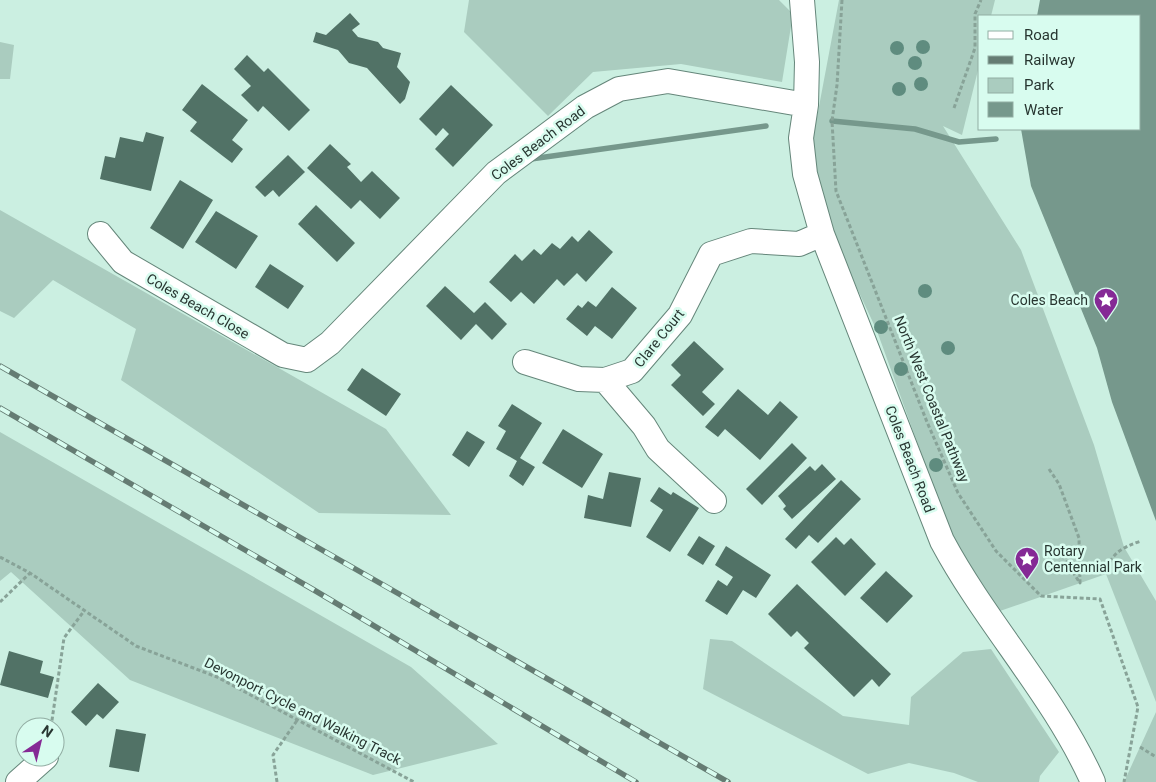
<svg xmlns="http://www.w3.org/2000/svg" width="1156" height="782" viewBox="0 0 1156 782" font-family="Roboto,sans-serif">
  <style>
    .green { fill: #aaccbf }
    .water { fill: #76988c }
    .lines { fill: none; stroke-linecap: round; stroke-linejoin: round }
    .stream { stroke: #76988c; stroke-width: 5.5 }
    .building { fill: #517266 }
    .minor-casing { stroke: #65867a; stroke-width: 26 }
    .path { stroke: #88a398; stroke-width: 3; stroke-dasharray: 4 2.5; stroke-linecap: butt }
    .minor { stroke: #fff; stroke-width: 24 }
    .rail-casing { stroke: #657c73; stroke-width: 5.5 }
    .rail { stroke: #d8fcef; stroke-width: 4; stroke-dasharray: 11; stroke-linecap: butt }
    .tree { fill: #5f8c7f }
    .labels { text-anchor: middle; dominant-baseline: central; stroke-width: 5; stroke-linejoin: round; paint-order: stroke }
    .street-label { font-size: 14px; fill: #283631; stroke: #d8fcef }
    .poi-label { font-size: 14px; fill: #283631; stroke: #d8fcef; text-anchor: end }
  </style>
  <rect width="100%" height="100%" fill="#cbefe1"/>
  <path class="green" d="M469,0H779L793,14L782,82L681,64L593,72L548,116L464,32Z
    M839,0H995L991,16H980V62L962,135L943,126L1021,250L1094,445L1124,547L1156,601V702L1106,574L997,612L949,531L877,331L835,241L819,197L811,149Z
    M0,42L14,45L10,79H0Z
    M0,210L386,429L451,515L319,513L121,380L136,329L53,280L14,318L0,311Z
    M0,432L411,667L498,744L373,775L130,680L11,572L0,581Z
    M710,639L732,641L843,716L909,725L911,697L963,652L991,649L1059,752L1040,776L1039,782H978L954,773L909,763L868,774L703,689Z
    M1156,712V782H1124Z"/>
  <path class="water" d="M1040,0H1156V521L1112,402L1097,348L1031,186L1021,129H1140V16H1037Z"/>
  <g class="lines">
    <path class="stream" d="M832,121L915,129L959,142L996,139
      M531,159L766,126"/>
  </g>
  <path class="building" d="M350,13L360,24L352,30L358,37L378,42L383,48L401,53L397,67L410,82L405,99L400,104L367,68L349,63L338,50L313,42L316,32L326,35Z
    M247,55L264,72L268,68L310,110L289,131L263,106L258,112L241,95L251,86L234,69Z
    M202,84L248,120L232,140L243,149L232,163L190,131L197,122L182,110Z
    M451,85L493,125L453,167L435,149L449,134L443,128L436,136L419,119Z
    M146,132L164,137L151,191L100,179L105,156L115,158L120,137L143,142Z
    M330,144L351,164L347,167L361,182L372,171L400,198L380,219L360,200L351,209L307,168Z
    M288,155L305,172L279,197L273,190L265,197L255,187Z
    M180,180L213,200L183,249L150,228Z
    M316,205L355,243L337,262L298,224Z
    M216,211L258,236L236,269L195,242Z
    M589,230L613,252L586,282L577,273L564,286L557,279L534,304L521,292L511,302L489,282L515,254L522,261L534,249L541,255L552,243L560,249L572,236L578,242Z
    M270,264L304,286L288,309L255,287Z
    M445,286L474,313L485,302L507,324L492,340L476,324L461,340L426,306Z
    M612,287L637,308L612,339L595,326L587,336L566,319L578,305L582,308L588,301L596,307Z
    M694,341L724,369L702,392L715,404L703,416L671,385L681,375L671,365Z
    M362,368L401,394L386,416L347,390Z
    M738,389L768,415L780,401L798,417L760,460L725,429L718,437L705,427Z
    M512,404L542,423L520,458L535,467L523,486L509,476L517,461L496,449L506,431L498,426Z
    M563,429L603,454L582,488L542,463Z
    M467,431L485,442L469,467L452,455Z
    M792,443L807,458L762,505L746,489Z
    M822,464L836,479L792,519L783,509L786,506L778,496L810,466L815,471Z
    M609,472L641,478L631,527L584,518L588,495L603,499Z
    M841,480L861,499L818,543L809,535L796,549L785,539Z
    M659,487L671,495L673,492L699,508L670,552L646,537L663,510L650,501Z
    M699,536L715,546L703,565L687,555Z
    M836,537L844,545L851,538L876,564L845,596L811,562Z
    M726,546L771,575L756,598L743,590L727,615L705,601L718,580L727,586L733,577L715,565Z
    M886,571L913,596L887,623L860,598Z
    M797,584L891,674L879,687L872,679L854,697L804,648L809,643L797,631L791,637L768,614Z
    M9,651L43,661L40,673L54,677L48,698L0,685Z
    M98,683L119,702L103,719L97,714L86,726L71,712Z
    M116,729L146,734L139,772L109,767Z"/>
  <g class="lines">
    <defs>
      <path id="minor" d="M802,0L807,62L806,105L801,138L805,174L822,234L942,541C987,625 1054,695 1093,782
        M100,234L123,262L283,355L307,360L330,343L496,173L585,107L619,89L668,81L806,105
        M525,362L579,379L605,380L632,371L680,315L711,254L751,241L799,244L822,234
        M605,380L644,426L658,449L714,501
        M18,782L46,757"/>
    </defs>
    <use href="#minor" class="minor-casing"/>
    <path class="path" d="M842,0L837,85L832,121L836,191L927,422L958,493L996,551L1041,596L1100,599L1138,707L1124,782
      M954,108L975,48V14L981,0
      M1049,469L1059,484L1079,538L1080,583L1056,546
      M0,557L30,573L136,646L217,677L414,782
      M1106,574C1110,553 1123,547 1141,541
      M0,602L30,573
      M51,727L64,638L84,611
      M1140,747L1156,757
      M277,782L273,755L298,719"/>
    <use href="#minor" class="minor"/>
    <defs>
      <path id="rail" d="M0,366L728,782
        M0,408L314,590L636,782"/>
    </defs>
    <use href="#rail" class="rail-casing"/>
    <use href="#rail" class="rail"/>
  </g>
  <g class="tree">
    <circle cx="923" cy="47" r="7"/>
    <circle cx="897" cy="48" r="7"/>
    <circle cx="915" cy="63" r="7"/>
    <circle cx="921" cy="84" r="7"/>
    <circle cx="899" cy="89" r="7"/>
    <circle cx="925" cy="291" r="7"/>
    <circle cx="881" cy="327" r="7"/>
    <circle cx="948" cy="348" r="7"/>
    <circle cx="901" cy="369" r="7"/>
    <circle cx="936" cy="465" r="7"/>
  </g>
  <defs>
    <symbol id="sight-pin" viewBox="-11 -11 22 30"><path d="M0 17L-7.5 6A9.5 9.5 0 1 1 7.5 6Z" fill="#852995" stroke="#d8fcef"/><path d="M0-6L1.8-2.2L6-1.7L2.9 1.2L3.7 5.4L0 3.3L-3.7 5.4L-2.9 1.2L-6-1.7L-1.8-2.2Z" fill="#fff"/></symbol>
  </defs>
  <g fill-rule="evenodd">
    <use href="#sight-pin" x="1092" y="286" width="28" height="38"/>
    <use href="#sight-pin" x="1013" y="545" width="28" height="38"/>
  </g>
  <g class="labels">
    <g class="street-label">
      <text transform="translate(538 143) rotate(-37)">Coles Beach Road</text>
      <text transform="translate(198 306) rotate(30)">Coles Beach Close</text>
      <text transform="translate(659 338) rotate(-51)">Clare Court</text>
      <text transform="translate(932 399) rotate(68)">North West Coastal Pathway</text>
      <text transform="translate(910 459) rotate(69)">Coles Beach Road</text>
      <text transform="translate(303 711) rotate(27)">Devonport Cycle and Walking Track</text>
    </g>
    <g class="poi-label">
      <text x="1088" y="300">Coles Beach</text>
      <text x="1044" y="551" text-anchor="start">Rotary<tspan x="1044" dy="16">Centennial Park</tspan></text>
    </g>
  </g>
  <rect x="978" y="15" width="162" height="115" fill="#d8fcef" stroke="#92ada3"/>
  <rect x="988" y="31" width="25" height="8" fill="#ffffff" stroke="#92ada3"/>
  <text x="1024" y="40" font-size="15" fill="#283631">Road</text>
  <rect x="988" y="56" width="25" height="8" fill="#657c73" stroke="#92ada3"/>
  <text x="1024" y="65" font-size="15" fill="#283631">Railway</text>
  <rect x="988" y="78" width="25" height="15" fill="#aaccbf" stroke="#92ada3"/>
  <text x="1024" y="90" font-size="15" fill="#283631">Park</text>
  <rect x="988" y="102" width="25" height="15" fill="#76988c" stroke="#92ada3"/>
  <text x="1024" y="115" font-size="15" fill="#283631">Water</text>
  <g transform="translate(40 742) rotate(35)"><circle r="24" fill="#d8fcef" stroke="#92ada3"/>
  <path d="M0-4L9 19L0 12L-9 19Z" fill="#852995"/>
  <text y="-8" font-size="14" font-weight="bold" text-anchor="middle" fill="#283631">N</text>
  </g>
</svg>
